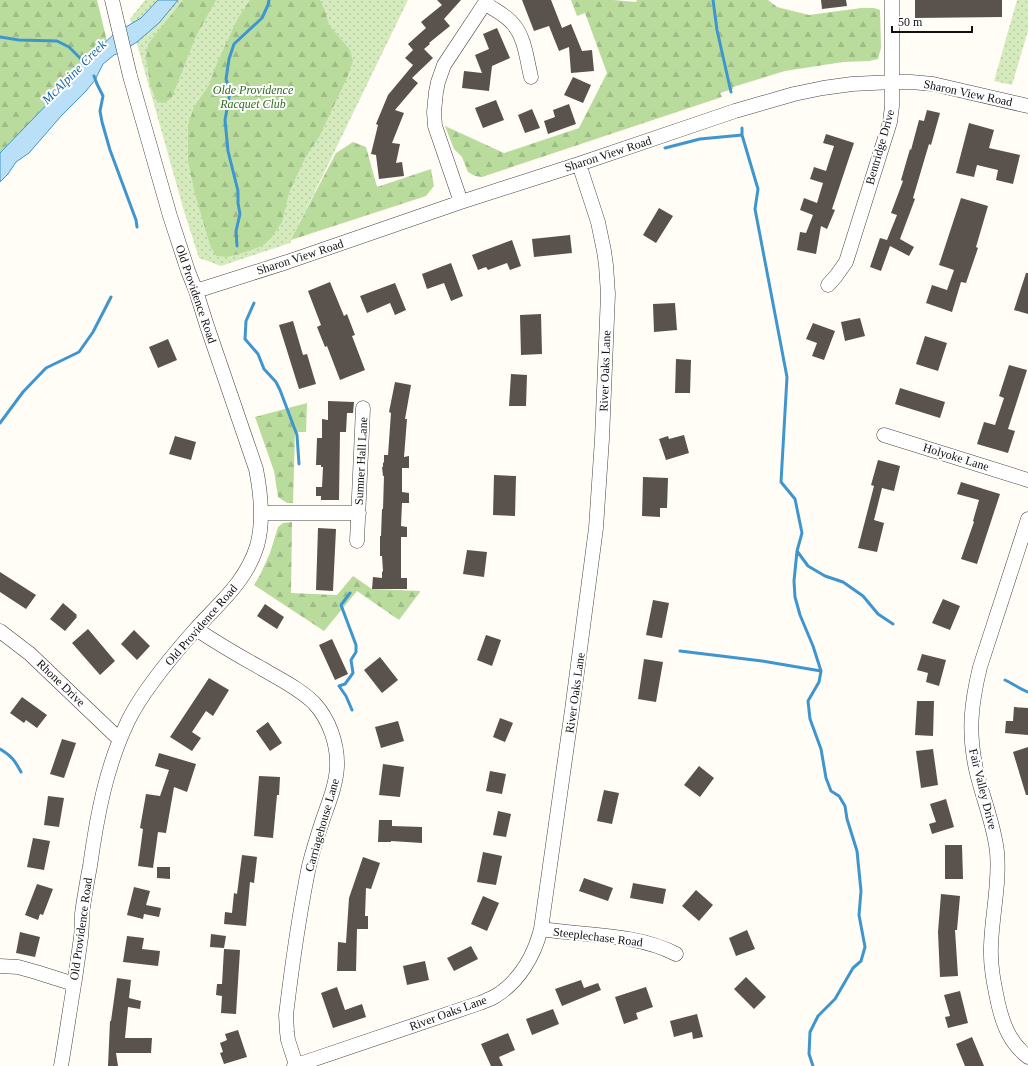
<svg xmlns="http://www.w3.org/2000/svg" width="1028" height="1066" viewBox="0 0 1028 1066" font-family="Georgia,serif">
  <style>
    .grass { fill: url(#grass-dots) }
    .forest { fill: url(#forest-firs) }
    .water { fill: #b9e0f7; stroke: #3f96cf }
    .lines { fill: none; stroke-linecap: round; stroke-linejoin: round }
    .stream { stroke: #3f96cf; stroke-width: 3 }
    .building { fill: #5a524d }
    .minor-casing { stroke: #444; stroke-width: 15 }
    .minor { stroke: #fff; stroke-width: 14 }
    .labels { text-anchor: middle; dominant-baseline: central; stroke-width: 4; stroke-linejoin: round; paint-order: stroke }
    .park-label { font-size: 12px; font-style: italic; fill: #2f6b1f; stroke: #fff }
    .street-label { font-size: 12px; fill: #111; stroke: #fff }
    .water-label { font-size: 13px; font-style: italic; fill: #1768a6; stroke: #fff }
  </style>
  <defs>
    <pattern id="grass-dots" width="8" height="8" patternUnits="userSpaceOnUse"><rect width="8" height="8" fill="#d5ebbd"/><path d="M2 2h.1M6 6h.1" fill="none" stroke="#b6c8a1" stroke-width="1.8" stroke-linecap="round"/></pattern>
    <pattern id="forest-firs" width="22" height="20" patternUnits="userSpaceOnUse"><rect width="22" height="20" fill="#b9dc9c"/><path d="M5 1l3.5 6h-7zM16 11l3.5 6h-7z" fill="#9ebc85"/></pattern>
  </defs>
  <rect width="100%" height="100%" fill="#fffdf5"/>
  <path class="grass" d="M145,0H408L290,243L221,266L199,258L184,211L130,19Z
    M1017,0H1028V31L1012,85L994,81Z"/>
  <path class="forest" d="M0,0H97L107,41L84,62L55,96L0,153Z
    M183,0H216L196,36L172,97L166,102L162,103L156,100L150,84L146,57L148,44Z
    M250,0H320L325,11L329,25L350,50L353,61L347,78L319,137L305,158L289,193L282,222L271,238L262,246L242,253L227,257L217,256L211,248L195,194L188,161V125L194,107L209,85L217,63L237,20Z
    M571,0H613L636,2L637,0H768L777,7L809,15L861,8H874L880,10L881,48L878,59L869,61L843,62L785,71L733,87V89L720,93L722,97L482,177L475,176L468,172L462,157L454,149L445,126L504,153L579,128L607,73L585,13L577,16Z
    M353,142L366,147L377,187L431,169L434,186L426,196L291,240L315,193L336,153Z
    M307,403L306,432H295L293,503H287L278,497L274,471L255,417Z
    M292,522L291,593L337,595L353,576L372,589L420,591V592L399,620L357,591L324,631L254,585L260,575L270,553L278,527L283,523Z"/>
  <path class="water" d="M158,0H178L159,23L137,42L121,52L114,55L103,64L95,80L86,91L62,115L29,153L16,162L8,174L0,182V153L55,96L84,62L114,34L141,18Z"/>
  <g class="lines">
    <path class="stream" d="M713,0L717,30L731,92
      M0,37L19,40L57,41L69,47L87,65
      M94,76L97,84L103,96L100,111L102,122L110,150L136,220L137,227
      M742,128V135L758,189L755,209L787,377L781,482L795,499L802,533L797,551L794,581L795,597L800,615L813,646L821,671L819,682L808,701L810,719L821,749L826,778L831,791L839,796L845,806L847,819L857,851L861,891L859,915L865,947L861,961L853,968L835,999L818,1016L810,1032L809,1054L813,1066
      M665,148L700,139L742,135
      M237,246L236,231L240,214L238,203V191L228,151L225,120L230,92L226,79L229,59L234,44L262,18L268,5L269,0
      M254,303L246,321L245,339L258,354L264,369L276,382L280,390L297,435L299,464
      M0,423L23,392L46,368L79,352L93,332L111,297
      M797,551L808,566L825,576L843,582L863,596L878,614L893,624
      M350,593L341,605L356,645V652L351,660L353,673L345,684L339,686L346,696L352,710
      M680,651L762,661L821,671
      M1005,680C1014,684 1019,689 1028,692
      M0,749C12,756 15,761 21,772"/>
  </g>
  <path class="building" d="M437,0H461L444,19L450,26L429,43L430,44L424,49L433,58L412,78L418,83L395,110L404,113L392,143L400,144L396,163L402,162L404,176L379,179L376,155L371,154L378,125L376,124L388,95L413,65L405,58L413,50L408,44L426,28L421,22L442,5Z
    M522,0H551L562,28L571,24L582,51L592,50L594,71L571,73L569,47L559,51L549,26L534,31Z
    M821,0H846L847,6L822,9Z
    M915,0H1002V17L915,18Z
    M497,28L510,58L492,66L489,91L462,88L464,71L482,73L475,55L489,49L483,34Z
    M573,77L591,85L583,103L564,95Z
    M496,100L504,120L483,128L475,108Z
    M569,104L576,124L548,134L544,121L555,117L553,110Z
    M532,109L540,128L525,133L518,115Z
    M927,110L940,113L931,145L929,144L913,198L915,199L900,239L914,247L909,256L890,246L881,271L870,267L880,238L887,240L897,215L891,213L903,181L901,180L910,149L911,150L919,120L924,121Z
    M969,123L994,130L989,148L1020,155L1013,184L996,180L998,170L977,165L974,177L956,173Z
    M826,134L854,143L832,209L835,210L827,229L821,226L816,254L797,250L800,232L806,233L813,215L800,210L804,198L817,203L823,183L810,179L814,167L826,171L834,146L823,143Z
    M961,198L988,206L976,247L978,248L966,283L961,282L952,312L926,303L932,285L947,290L954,270L939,265Z
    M659,208L673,216L656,243L643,235Z
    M570,235L572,253L534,257L532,239Z
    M512,240L521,266L510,270L507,263L488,270L486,267L478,270L472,255Z
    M451,263L463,296L451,301L444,283L427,289L422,274Z
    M1026,273H1028V314L1014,310Z
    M330,282L344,316L347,314L355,335L352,336L365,370L340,380L327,346L325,347L317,327L321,325L308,291Z
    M395,283L406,310L395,315L390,303L367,313L360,296Z
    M675,303L677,330L654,332L653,304Z
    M541,314L542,354L521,355L520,315Z
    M860,318L865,336L845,341L841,322Z
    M293,321L303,355L307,354L316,384L299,389L279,325Z
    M813,323L835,331L824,360L812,356L817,343L806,339Z
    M925,336L947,343L938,371L916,364Z
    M168,339L177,360L158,368L149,347Z
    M676,359L691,360L690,393H675Z
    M1009,365L1027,370L1008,429L1015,431L1008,453L977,444L984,422L995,425L1004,398L999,396Z
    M511,374L527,375L526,406H509Z
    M395,382L411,385L405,419H407L404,457L409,456V468H402V492L409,493V503H402L401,526L407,527V537H401V578H407V589H372L373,577L382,578V572L383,571L382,556H380V536H381L382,509H383L384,476H383L382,467H383V463L384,462V455H388L391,413L389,412Z
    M900,388L945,402L940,418L895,404Z
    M328,401L354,402L353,413H347L346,432H340L339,500H321V496H316V487H322L323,467H321V465H316L317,438H322V419L328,420Z
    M684,435L689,453L666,460L659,439L668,436L669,439Z
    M175,436L196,442L191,460L169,454Z
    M878,460L900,466L894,491L882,488L874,520L884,523L877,552L858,548L874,486L871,485Z
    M494,475L516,476L515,516L493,515Z
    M643,477L668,478L667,508H660V517L642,516Z
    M961,482L1000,494L977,564L961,559L974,522L973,521L979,500L957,494Z
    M318,528L336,529L333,591L316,590Z
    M467,550L487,552L484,577L463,574Z
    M0,572L36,595L26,609L0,592Z
    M943,599L960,606L950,630L932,623Z
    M653,600L669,603L662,638L646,635Z
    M63,603L77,615L76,616L77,617L65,631L50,619Z
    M265,604L284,617L277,629L257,616Z
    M88,629L115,661L100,675L72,643Z
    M134,630L150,646L137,660L121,644Z
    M486,635L501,640L492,666L477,660Z
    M332,639L348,674L335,680L319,645Z
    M922,654L946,660L939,686L926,682L928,673L917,670Z
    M380,657L398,680L382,693L364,670Z
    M644,659L663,662L656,702L638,699Z
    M209,678L229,690L213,716L206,711L192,732L201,738L192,751L170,737Z
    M22,697L47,715L37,728L26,720L24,723L10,713Z
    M917,701H934L933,736L915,735Z
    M1014,707L1028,708V735L1005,733L1006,721H1013Z
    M500,718L513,723L505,742L493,737Z
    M398,721L404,741L381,748L375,727Z
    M268,722L282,743L270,751L256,731Z
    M62,739L76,743L64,778L50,774Z
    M1028,747V795H1026L1013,752Z
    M933,749L938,785L921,788L916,751Z
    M159,753L196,764L187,792L174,787L166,833L158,832L153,868L138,866L143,829L140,828L146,794L160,796L169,770L155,766Z
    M383,764L404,767L400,797L379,795Z
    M699,766L714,778L700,797L684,785Z
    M490,771L506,774L502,794L486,791Z
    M259,776L280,777L279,795H277L273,838L254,836Z
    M604,790L619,793L612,824L597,821Z
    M48,796L64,798L59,827L44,825Z
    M946,799L954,827L932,834L929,824L936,822L930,804Z
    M498,811L511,814L506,837L493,835Z
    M379,820H392V826L422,827V843L391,841V842H378Z
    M33,838L50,841L44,870L27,867Z
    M945,845H962L963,879H945Z
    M483,852L502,856L496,885L477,882Z
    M242,855L257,857L254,883L250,882L246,926L224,924L225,912L232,913L234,893L237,894Z
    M363,857L380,863L371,889L366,888L365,916H368V929H357L356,971H337L338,942L346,943L349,898Z
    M157,867H170V879L157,878Z
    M584,878L613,888L608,901L579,891Z
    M633,883L666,889L663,904L630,898Z
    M37,884L53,889L43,915L40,914L38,920L25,915Z
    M134,887L150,891L146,905L161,908L159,917L144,914L143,919L127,915Z
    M696,890L713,905L699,921L682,906Z
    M941,894L960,896L957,930H955L958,976L940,977L938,932Z
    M483,896L499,903L487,931L471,924Z
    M747,930L755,949L736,956L729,938Z
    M20,932L40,937L35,957L16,953Z
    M211,934L226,936L224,948L210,947Z
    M127,936L144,938L142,949L160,951L158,966L123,962Z
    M471,946L478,959L454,971L447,958Z
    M224,949L240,950L236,1014L221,1013L222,996L216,995L217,984H222Z
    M425,961L429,980L407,985L403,966Z
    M746,977L766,997L754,1009L734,989Z
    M117,978L131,980L129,998L141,1001L140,1009L128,1007L125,1038H152L151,1053H116L118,1066H108L110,1021H111Z
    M581,980L584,988L598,983L601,990L562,1006L555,989Z
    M337,987L345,1010L362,1004L366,1017L333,1028L321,993Z
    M646,987L653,1007L636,1013L638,1019L624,1024L615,997Z
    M960,991L968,1023L948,1028L945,1017L950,1016L944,995Z
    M553,1009L559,1024L532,1035L526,1019Z
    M697,1014L703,1037L693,1039L692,1032L674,1037L670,1021Z
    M238,1030L247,1057L224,1064L220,1053L223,1052L220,1043L227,1040L225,1034Z
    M508,1033L515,1050L499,1057L503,1066H491L481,1044Z
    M972,1037L984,1066H965L956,1044Z"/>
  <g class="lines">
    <defs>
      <path id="minor" d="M485,3C494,10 506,15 513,24C525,37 527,61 531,77
        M461,202L435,126L434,112L436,92L438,82L444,65L487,0
        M828,285L836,276L846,262L890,122L892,106V0
        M196,291L287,262L461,202L579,164L735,111L794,94L823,88L852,84L893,82H911L933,84L1028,106
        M884,435L1028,480
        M261,513H359
        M1028,519L980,667C971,704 968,732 976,769C982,797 994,823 997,852C1000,883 992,914 991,946C990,965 994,984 998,1003C1003,1025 1010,1043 1028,1057
        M357,541L363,408
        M196,629C217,643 239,656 261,668C279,679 299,688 314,703C329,719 338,744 337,767C336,785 329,802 323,819C318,834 313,850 309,866C299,915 292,965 286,1015L287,1032L288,1040L296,1065
        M0,631L30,654L119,739
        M541,929C586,936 636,933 676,954
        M0,966L18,967L36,972L74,984
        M61,1066C66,1037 70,1008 75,979C77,965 79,951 81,937C82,929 82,922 82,914C84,898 87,882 90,866C97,816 106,767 128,721C143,690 172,656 195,630C219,603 246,582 257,546C264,521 261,494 256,469L207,326L196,291L188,271L170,216L130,76L112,0
        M294,1066L480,1003C485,1001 490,999 494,997C519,982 534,956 541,929L572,710L596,528L602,439L608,294L606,265L604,251L598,222L579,164"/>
    </defs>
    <use href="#minor" class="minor-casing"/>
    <use href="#minor" class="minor"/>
  </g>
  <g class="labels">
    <g class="park-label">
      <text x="253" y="90">Olde Providence<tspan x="253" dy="14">Racquet Club</tspan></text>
    </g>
    <g class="street-label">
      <text transform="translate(968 93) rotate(12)">Sharon View Road</text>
      <text transform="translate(880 147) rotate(-74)">Bentridge Drive</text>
      <text transform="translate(608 154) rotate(-18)">Sharon View Road</text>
      <text transform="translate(300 257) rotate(-18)">Sharon View Road</text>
      <text transform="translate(196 294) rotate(71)">Old Providence Road</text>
      <text transform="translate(605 371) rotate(-88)">River Oaks Lane</text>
      <text transform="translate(956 457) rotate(17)">Holyoke Lane</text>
      <text transform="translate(361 461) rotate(-87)">Sumner Hall Lane</text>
      <text transform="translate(201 625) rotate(-49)">Old Providence Road</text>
      <text transform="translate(61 683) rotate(44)">Rhone Drive</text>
      <text transform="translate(575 693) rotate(-82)">River Oaks Lane</text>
      <text transform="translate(983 789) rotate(76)">Fair Valley Drive</text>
      <text transform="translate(322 825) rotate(-74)">Carriagehouse Lane</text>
      <text transform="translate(81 929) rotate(-82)">Old Providence Road</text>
      <text transform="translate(598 937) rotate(7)">Steeplechase Road</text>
      <text transform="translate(448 1013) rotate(-20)">River Oaks Lane</text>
    </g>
    <g class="water-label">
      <text transform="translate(74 72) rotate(-45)">McAlpine Creek</text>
    </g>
  </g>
  <path d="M892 26v6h80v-6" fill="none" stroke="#111111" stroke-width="2"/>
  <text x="898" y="26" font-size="12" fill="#111111" stroke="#ffffff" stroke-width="3" paint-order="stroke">50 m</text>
</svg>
